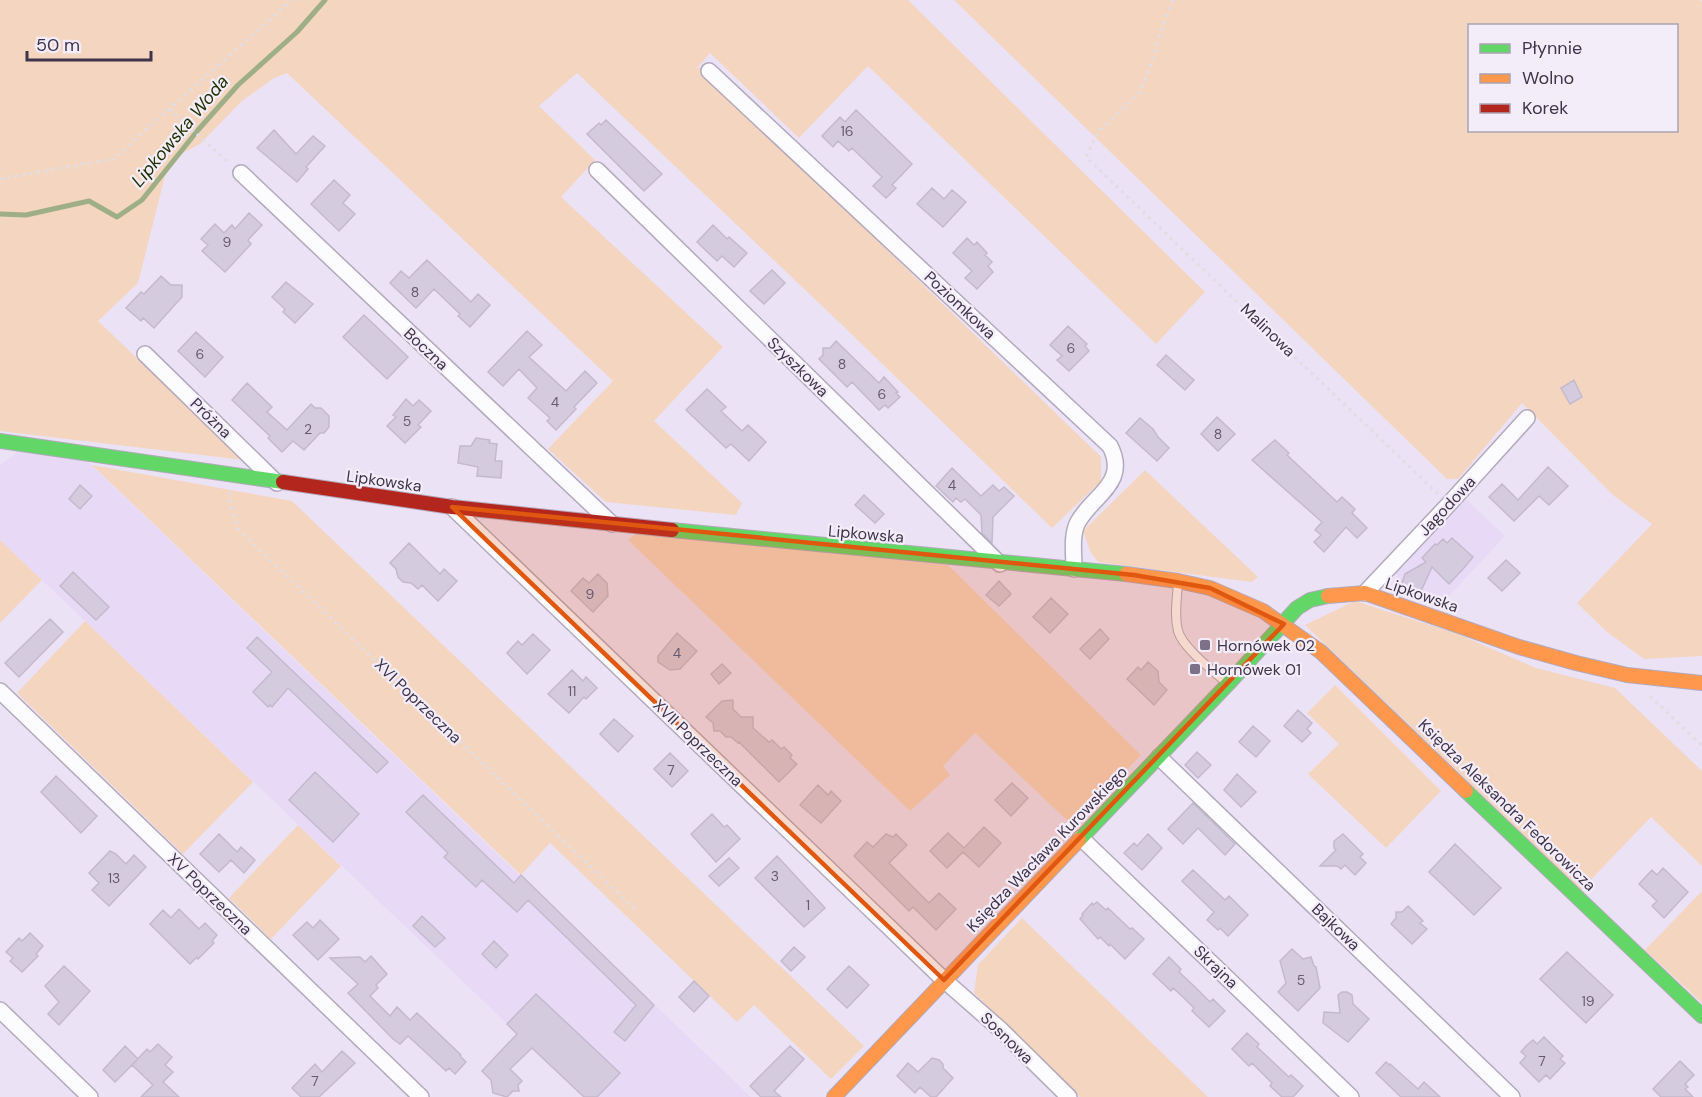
<svg xmlns="http://www.w3.org/2000/svg" width="1702" height="1097" viewBox="0 0 1702 1097" font-family="'DM Sans',sans-serif">
  <style>
    .built { fill: #e8d9f7 }
    .green { fill: #f4d5c0; fill-rule: evenodd }
    .lines { fill: none; stroke-linecap: round; stroke-linejoin: round }
    .stream { stroke: #9eae86; stroke-width: 5 }
    .building { fill: #d5cbde; stroke: #c4bacd; stroke-width: 1.5 }
    .lane-casing { stroke: #b3a9bc; stroke-width: 10 }
    .street-casing { stroke: #b3a9bc; stroke-width: 18 }
    .fast-casing { stroke: #b3a9bc; stroke-width: 16 }
    .slow-casing { stroke: #b3a9bc; stroke-width: 16 }
    .jam-casing { stroke: #b3a9bc; stroke-width: 16 }
    .path { stroke: #e0dde3; stroke-width: 3; stroke-dasharray: 3 4.5; stroke-linecap: butt }
    .lane { stroke: #fcfbfe; stroke-width: 8 }
    .street { stroke: #fcfbfe; stroke-width: 15 }
    .fast { stroke: #63d668; stroke-width: 14 }
    .slow { stroke: #ff974d; stroke-width: 14 }
    .jam { stroke: #b3261e; stroke-width: 14 }
    .marked { fill: #e0570f; fill-opacity: 0.2; stroke: #e0570f; stroke-width: 4.5; stroke-linejoin: round }
    .poi-dot { fill: #7c7186; stroke: #f3edf9; stroke-width: 2 }
    .labels { text-anchor: middle; dominant-baseline: central; stroke-width: 4.5; stroke-linejoin: round; paint-order: stroke }
    .number-label { font-size: 14px; fill: #665b70 }
    .street-label { font-size: 16px; fill: #3f344a; stroke: #f3edf9 }
    .poi-label { font-size: 16px; fill: #3f344a; stroke: #f3edf9; text-anchor: start }
    .water-label { font-size: 18px; font-style: italic; fill: #203200; stroke: #f3edf9 }
  </style>
  <rect width="100%" height="100%" fill="#ece2f5"/>
  <path class="built" d="M22,449L85,459L751,1097H584L0,540V465Z
    M1466,499L1505,536L1438,608L1398,592L1397,572Z"/>
  <path class="green" d="M0,0H908L1205,292L1156,344L868,66L799,138L710,53L698,67L1101,457V481L1052,528L840,323L577,73L539,106L595,160L561,197L723,347L654,421L742,503L736,515L606,502L548,449L613,381L287,73L274,78L242,101L200,144L181,154L165,176L138,283L98,321L244,460L0,431Z
    M954,0H1700L1702,3V656L1644,659L1607,632L1577,603L1652,524L1613,495L1522,403L1458,479H1447ZM1470,26H1676V130H1470Z
    M92,465L292,501L864,1046L831,1079L754,1005L737,1022L550,843L521,875Z
    M1145,470L1258,577L1252,582L1098,562L1090,551L1083,531Z
    M637,533L948,565L1141,755L1073,826L975,733L943,766L950,775L910,811L628,540Z
    M0,540L42,580L0,623Z
    M1355,601L1458,634L1536,668L1615,688L1702,771V866L1651,817L1581,890L1305,625Z
    M85,621L253,782L183,854L17,693Z
    M1335,685L1441,791L1386,848L1308,774L1339,744L1307,713Z
    M298,825L341,866L271,939L229,898Z
    M1702,891V1003L1645,950Z
    M1022,918L1208,1097H1080L974,993L978,965Z"/>
  <g class="lines">
    <path class="stream" d="M0,214L26,215L89,201L117,217L142,200L198,130L238,85L297,32L325,0"/>
  </g>
  <path class="building" d="M856,110L912,164L892,185L896,188L886,198L873,186L882,177L852,148L849,151L838,141L833,147L822,136L840,117L845,122Z
    M606,120L662,174L644,191L587,134L599,123L601,125Z
    M274,130L296,154L313,136L325,146L306,167L308,169L297,182L257,148Z
    M334,180L350,195L343,203L355,214L339,231L311,204Z
    M932,188L944,199L952,190L966,202L943,227L917,204Z
    M249,213L262,225L248,240L251,244L225,272L202,251L208,245L201,239L215,224L224,233L232,225L235,229Z
    M713,225L727,239L729,237L747,253L734,267L722,256L717,261L697,242Z
    M967,238L974,245L977,242L987,253L985,255L992,262L988,266L993,272L977,289L965,278L972,271L953,253Z
    M427,260L471,302L478,294L490,305L470,327L458,316L460,314L434,289L416,308L390,283L401,271L409,278Z
    M772,270L785,283L764,304L750,291Z
    M161,276L171,285H182V297L154,328L143,318L141,321L126,308L141,292L144,294Z
    M286,282L313,304L295,323L283,312L285,309L272,297Z
    M364,315L408,357L387,379L343,337Z
    M1068,326L1087,344L1085,346L1089,351L1069,371L1057,360L1062,356L1050,345Z
    M527,331L542,345L529,357L566,391L585,371L597,383L574,407L576,409L556,430L547,421L550,418L528,398L537,388L519,369L503,386L488,372Z
    M196,332L223,357L205,377L178,351Z
    M836,341L879,383L884,377L898,392L896,393L900,397L888,408L885,405L879,410L852,382L847,387L819,359L823,355V348H830Z
    M1166,355L1194,380L1185,390L1157,365Z
    M1574,380L1582,397L1570,404L1561,388Z
    M247,383L272,407L267,412L287,430L311,404L315,408H321L329,416V427L324,433H320L304,450L293,441L282,452L268,438L270,436L232,400Z
    M707,389L726,407L721,411L742,431L748,425L766,442L749,461L731,444L726,448L686,410Z
    M406,399L413,406L419,400L431,411L418,425L421,427L405,443L387,426L396,417L393,415Z
    M1217,417L1235,434L1218,451L1201,434Z
    M1140,418L1153,429L1158,437L1169,448L1157,461L1126,433Z
    M476,438L490,440L489,443L497,444L495,461H502L501,478L477,476L478,467L458,463L460,446H471Z
    M1275,440L1289,453L1287,455L1337,502L1342,497L1355,509L1352,513L1367,528L1357,538L1346,527L1324,552L1314,542L1321,535L1315,530L1322,522L1252,460Z
    M1548,467L1568,486L1549,505L1539,496L1514,521L1489,497L1502,484L1518,500Z
    M952,468L981,496L993,485L999,491L1004,487L1014,496L993,517L992,543L982,533L981,515L965,499L961,502L956,498L953,502L936,486Z
    M80,485L92,496L80,509L69,499Z
    M864,495L884,514L875,523L855,505Z
    M1452,538L1473,557L1463,569L1449,584L1432,567L1422,589L1414,593L1406,591L1402,583L1405,574L1426,562L1422,558L1435,544L1437,545L1443,539L1447,543Z
    M409,543L440,574L444,569L457,581L438,601L422,585L418,589L411,583L403,582L398,577L396,569L390,563Z
    M1506,560L1520,573L1502,591L1488,578Z
    M73,572L109,607L96,620L60,586Z
    M598,574L607,583L608,596L593,612L571,591L583,578L589,583Z
    M999,581L1011,594L999,606L986,595Z
    M1051,598L1068,614L1050,633L1033,617Z
    M50,619L63,632L19,677L5,663Z
    M1100,629L1109,639L1090,659L1080,649Z
    M677,633L697,651L680,669L670,670L658,662V656Z
    M533,634L550,650L527,674L507,653L518,641L522,645Z
    M257,637L388,762L377,773L288,688L272,707L270,705L268,707L253,692L272,672L247,648Z
    M1148,662L1158,671L1159,682L1167,690L1154,705L1127,679L1138,667L1141,670Z
    M722,664L731,673L719,684L711,674Z
    M572,670L583,681L586,677L597,688L586,699L584,697L569,713L548,694Z
    M733,700V709L741,717H753V728L769,742L772,740L781,749L784,747L792,755L790,758L797,764L779,782L739,742L738,743L731,737H726L720,731H714L713,723L706,717L722,701Z
    M1298,710L1312,723L1307,729L1311,733L1302,742L1284,726Z
    M614,719L633,736L618,752L600,734Z
    M1253,726L1270,741L1256,757L1239,742Z
    M1197,752L1211,765L1198,778L1185,765Z
    M670,753L688,771L672,787L654,769Z
    M315,772L359,814L333,842L289,800Z
    M1237,774L1256,792L1241,807L1224,790Z
    M56,776L97,816L81,833L41,792Z
    M1012,783L1028,798L1011,816L995,800Z
    M818,785L828,795L831,791L841,801L821,823L800,805Z
    M423,795L514,883L521,875L654,1005L625,1041L614,1032L636,1005L528,900L517,912L482,880L476,887L444,857L448,853L406,812Z
    M1193,803L1235,844L1225,855L1198,828L1183,844L1168,829Z
    M712,814L724,827L727,825L740,839L716,862L691,834Z
    M984,827L1001,843L979,867L963,852L947,868L930,851L948,833L964,848Z
    M219,834L237,852L241,847L255,860L244,873L231,860L219,872L200,854Z
    M886,834L893,837L896,834L907,845L889,863L929,903L939,893L956,909L936,930L913,907L909,911L854,856L867,842L873,847Z
    M1148,834L1162,848L1142,870L1124,853L1134,843L1137,846Z
    M1343,834L1363,854L1360,857L1366,863L1355,875L1345,865L1341,869L1337,866H1320L1336,850L1334,848V841Z
    M1455,844L1501,888L1474,915L1429,872Z
    M110,851L116,854L126,864L134,855L146,867L109,906L92,890L99,883L89,873Z
    M777,856L825,908L804,927L755,878Z
    M729,858L739,868L719,886L709,876Z
    M1663,868L1688,892L1664,918L1652,906L1657,901L1639,884L1652,870L1657,875Z
    M1193,870L1225,900L1229,896L1248,915L1228,936L1220,928L1218,930L1207,920L1214,912L1182,881Z
    M1097,902L1106,910L1108,908L1130,929L1132,928L1144,939L1125,959L1110,944L1109,946L1100,937L1098,939L1080,919L1083,915L1082,914L1092,903L1093,905Z
    M1408,906L1423,921L1420,923L1427,929L1412,944L1391,924L1396,918V912H1402Z
    M179,909L199,929L205,923L217,935L212,941L214,943L198,959L197,957L190,964L150,924L163,910L171,918Z
    M422,916L445,938L435,947L413,926Z
    M320,920L339,939L318,960L293,935L307,922L313,928Z
    M30,933L43,946L36,954L38,956L22,972L10,961L13,958L6,952L19,938L22,941Z
    M494,941L508,955L496,968L482,954Z
    M794,947L805,957L791,971L781,961Z
    M1292,949L1303,959L1311,957L1314,966L1316,967L1320,988L1298,1011L1278,992L1286,983L1280,961Z
    M1567,952L1613,995L1586,1023L1540,979Z
    M371,956L387,974L376,985L378,988L370,996L390,1016L397,1007L410,1020L417,1013L461,1055L460,1056L466,1062L455,1074L449,1068L446,1071L408,1036L400,1044L393,1039L348,993L358,984L330,958L360,957L365,962Z
    M1169,957L1181,969L1179,972L1195,987L1210,1002L1213,999L1225,1011L1209,1027L1192,1011L1194,1008L1184,998L1173,988L1171,991L1153,974Z
    M64,966L90,991L59,1025L48,1014L59,1002L45,986Z
    M849,966L869,985L847,1008L827,989Z
    M694,981L709,996L694,1012L679,997Z
    M1342,992H1347L1352,995L1353,1004L1369,1019L1348,1042L1323,1023L1324,1012L1340,1013L1338,995Z
    M536,994L620,1073L597,1097H584L532,1048L510,1069L522,1081L518,1085L519,1091H513L507,1097L493,1093L491,1080L482,1071L517,1034L507,1024Z
    M1247,1033L1259,1044L1257,1047L1289,1077L1291,1075L1303,1086L1293,1097H1282L1270,1086L1272,1083L1252,1063L1249,1066L1232,1049Z
    M1544,1037L1563,1056L1560,1059L1565,1063L1550,1079L1546,1075L1539,1082L1520,1063L1526,1056L1521,1052L1527,1045L1533,1040L1537,1044Z
    M158,1044L172,1057L165,1065L173,1072L163,1082L179,1097H141L153,1085L132,1065L147,1049L150,1052Z
    M125,1046L138,1059L115,1082L103,1070Z
    M790,1046L804,1059L774,1091L781,1097H761L750,1086Z
    M342,1051L355,1063L319,1097H301L292,1088L315,1064L322,1072Z
    M932,1058L939,1060L943,1064V1068L953,1078L936,1097H931L920,1087L915,1093L897,1076L908,1063L918,1072Z
    M1680,1061L1694,1075L1685,1084L1688,1087L1685,1089L1693,1097H1661L1653,1089Z
    M1386,1062L1389,1065L1390,1064L1418,1089L1424,1082L1440,1097H1401L1376,1073Z"/>
  <g class="lines">
    <defs>
      <path id="lane" d="M1178,583C1177,599 1174,615 1178,631C1183,648 1213,671 1227,683"/>
      <path id="street" d="M709,71L1110,446C1129,483 1093,495 1078,522C1071,535 1074,554 1074,569
        M597,170L1000,564
        M241,173L612,524
        M145,354L277,483
        M452,507L944,980L1001,1030L1069,1097
        M1365,593L1449,504L1527,418
        M0,691L421,1097
        M1159,757L1512,1097
        M1081,838L1351,1097
        M0,1010L90,1097"/>
      <path id="fast" d="M0,441L283,482
        M672,530L1126,574
        M1466,791L1702,1016
        M1079,840L1228,684L1297,608L1310,600L1328,596"/>
      <path id="slow" d="M1126,574L1178,581L1210,588L1263,611L1321,652L1466,791
        M1328,596L1365,593L1519,647L1576,663L1627,675L1702,683
        M834,1097L1079,840"/>
      <path id="jam" d="M283,482L452,507L672,530"/>
    </defs>
    <use href="#lane" class="lane-casing"/>
    <use href="#street" class="street-casing"/>
    <use href="#fast" class="fast-casing"/>
    <use href="#slow" class="slow-casing"/>
    <use href="#jam" class="jam-casing"/>
    <path class="path" d="M1173,0L1163,25L1149,70L1140,92L1098,132L1086,157L1439,495
      M169,109L230,164
      M0,179L113,159L292,0
      M230,492V504L239,530L638,912
      M1650,696L1702,746"/>
    <use href="#lane" class="lane"/>
    <use href="#street" class="street"/>
    <use href="#fast" class="fast"/>
    <use href="#slow" class="slow"/>
    <use href="#jam" class="jam"/>
  </g>
  <path class="marked" d="M452,507L1134,575L1210,588L1284,624L944,980Z"/>
  <g class="poi-dot">
    <rect x="1199" y="639" width="12" height="12" rx="3"/>
    <rect x="1189" y="663" width="12" height="12" rx="3"/>
  </g>
  <g class="labels">
    <g class="number-label">
      <text x="847" y="131">16</text>
      <text x="227" y="242">9</text>
      <text x="415" y="292">8</text>
      <text x="1071" y="348">6</text>
      <text x="200" y="354">6</text>
      <text x="842" y="364">8</text>
      <text x="882" y="394">6</text>
      <text x="555" y="402">4</text>
      <text x="407" y="421">5</text>
      <text x="308" y="429">2</text>
      <text x="1218" y="434">8</text>
      <text x="952" y="485">4</text>
      <text x="590" y="594">9</text>
      <text x="677" y="653">4</text>
      <text x="572" y="691">11</text>
      <text x="671" y="770">7</text>
      <text x="775" y="876">3</text>
      <text x="114" y="878">13</text>
      <text x="808" y="905">1</text>
      <text x="1301" y="980">5</text>
      <text x="1588" y="1001">19</text>
      <text x="1542" y="1061">7</text>
      <text x="315" y="1081">7</text>
    </g>
    <g class="street-label">
      <text transform="translate(960 305) rotate(43)">Poziomkowa</text>
      <text transform="translate(1268 330) rotate(44)">Malinowa</text>
      <text transform="translate(426 349) rotate(43)">Boczna</text>
      <text transform="translate(798 367) rotate(44)">Szyszkowa</text>
      <text transform="translate(211 418) rotate(44)">Próżna</text>
      <text transform="translate(384 481) rotate(8)">Lipkowska</text>
      <text transform="translate(1447 506) rotate(-47)">Jagodowa</text>
      <text transform="translate(866 534) rotate(5)">Lipkowska</text>
      <text transform="translate(1422 595) rotate(19)">Lipkowska</text>
      <text transform="translate(418 701) rotate(44)">XVI Poprzeczna</text>
      <text transform="translate(698 743) rotate(44)">XVII Poprzeczna</text>
      <text transform="translate(1507 805) rotate(44)">Księdza Aleksandra Fedorowicza</text>
      <text transform="translate(1047 849) rotate(-46)">Księdza Wacława Kurowskiego</text>
      <text transform="translate(210 894) rotate(44)">XV Poprzeczna</text>
      <text transform="translate(1336 927) rotate(44)">Bajkowa</text>
      <text transform="translate(1216 967) rotate(44)">Skrajna</text>
      <text transform="translate(1007 1038) rotate(44)">Sosnowa</text>
    </g>
    <g class="poi-label">
      <text x="1217" y="645">Hornówek 02</text>
      <text x="1207" y="669">Hornówek 01</text>
    </g>
    <g class="water-label">
      <text transform="translate(180 131) rotate(-50)">Lipkowska Woda</text>
    </g>
  </g>
  <rect x="1468" y="24" width="210" height="108" fill="#f3edf9" stroke="#aba3b3" stroke-width="1.5"/>
  <rect x="1480" y="44" width="30" height="9" fill="#63d668" stroke="#aba3b3" stroke-width="1.5"/>
  <text x="1522" y="54" font-size="18" fill="#3f344a">Płynnie</text>
  <rect x="1480" y="74" width="30" height="9" fill="#ff974d" stroke="#aba3b3" stroke-width="1.5"/>
  <text x="1522" y="84" font-size="18" fill="#3f344a">Wolno</text>
  <rect x="1480" y="104" width="30" height="9" fill="#b3261e" stroke="#aba3b3" stroke-width="1.5"/>
  <text x="1522" y="114" font-size="18" fill="#3f344a">Korek</text>
  <path d="M27 51v9h124v-9" fill="none" stroke="#3f344a" stroke-width="3"/>
  <text x="36" y="51" font-size="18" fill="#3f344a" stroke="#f3edf9" stroke-width="4.5" paint-order="stroke">50 m</text>
</svg>
